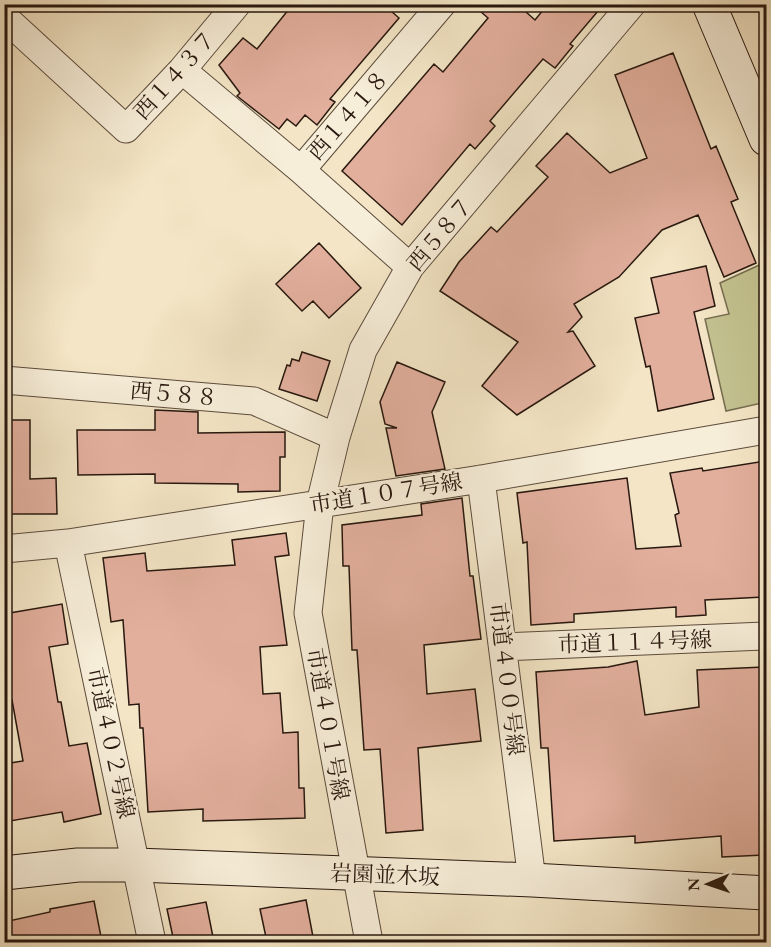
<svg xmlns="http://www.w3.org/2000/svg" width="771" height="947" viewBox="0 0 771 947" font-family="'EB Garamond','Noto Serif JP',serif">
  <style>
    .green { fill: #c3c290; stroke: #766d50; stroke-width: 1.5 }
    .building { fill: #e2af9d; stroke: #28180f; stroke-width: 1.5 }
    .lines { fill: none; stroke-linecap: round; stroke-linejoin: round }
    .street-casing { stroke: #5b4b3c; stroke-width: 29 }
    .secondary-casing { stroke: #28180f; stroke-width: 35 }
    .street { stroke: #f7eed9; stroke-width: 27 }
    .secondary { stroke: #f7eed9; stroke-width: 33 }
    .labels { text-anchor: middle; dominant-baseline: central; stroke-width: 5; stroke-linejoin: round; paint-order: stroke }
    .street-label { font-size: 22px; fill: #28180f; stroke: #f7eed9 }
  </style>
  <rect width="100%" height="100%" fill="#f3e5c5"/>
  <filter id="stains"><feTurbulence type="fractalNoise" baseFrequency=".00333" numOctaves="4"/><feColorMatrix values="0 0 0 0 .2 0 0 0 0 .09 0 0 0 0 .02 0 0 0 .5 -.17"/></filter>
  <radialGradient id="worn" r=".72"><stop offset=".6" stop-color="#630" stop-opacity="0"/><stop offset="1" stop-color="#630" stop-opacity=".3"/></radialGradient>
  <path class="green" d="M766,262V402L726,411L705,319L729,314L720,283Z"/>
  <path class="building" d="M293,4H383L399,18L330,99L335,102L317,125L305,115L296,126L287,119L279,129L237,96L240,93L219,65L243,38L257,49Z
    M472,4H517L535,20L548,4H604L570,44L573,46L555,68L543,59L490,121L495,126L475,149L470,144L402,225L342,171L434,64L443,72L488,18Z
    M673,53L711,149L716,146L738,199L731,202L756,263L724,277L698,215L662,230L619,277L574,304L582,317L568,332L573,331L595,366L517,415L482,386L518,342L440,291L459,262L491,227L497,232L548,177L536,166L567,133L610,173L647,158L615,75Z
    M319,243L361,288L329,318L313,301L302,311L276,284Z
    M706,266L715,306L694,312L714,399L658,411L650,366L646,367L635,318L659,313L651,278Z
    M302,352L330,361L317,401L279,389L287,365L290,366L292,359L299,361Z
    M397,362L445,382L432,412L445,469L396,476L386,428H397L385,424L380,402Z
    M155,410L198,412V433L285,432V457H280V491L238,492V484L155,483V474L78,475L77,430H155Z
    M4,420H30V479L56,478L57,514H4Z
    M766,461V597L705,600L706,615L676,617V607L574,614V622L531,625L527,542L523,543L517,493L627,478L636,549L681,546L675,515L679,513L670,473L702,468L703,471Z
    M462,498L470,576H473L481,639L424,645L427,694L475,689L481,741L418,748L423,830L386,833L380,749L364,750L357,650H352L349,566H343L342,525L422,515L421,504Z
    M286,533L289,555L275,557L287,645L260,647L263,694L280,693L283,733L298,732L299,788H304L305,818L203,821V809L148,812L143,728H140L139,704L129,705L123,620L111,622L103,558L145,553L147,571L235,565L232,540Z
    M62,604L68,644L49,647L58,702H61L69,746L87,743L101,814L64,822L62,812L10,821L4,789V764L23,761L12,700L8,701L4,680V614Z
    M637,661L645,715L699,707L697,670L766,667V752H763L766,855L722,857L721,836L635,843V836L554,841L548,748H541L536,672L608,667Z
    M306,900L314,942H267L260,909Z
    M94,901L102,942H4V922L50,912V909Z
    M206,902L214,942H174L167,909Z"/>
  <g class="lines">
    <defs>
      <path id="street" d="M4,17L126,129L182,70L237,4
        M182,70L301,170
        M410,267L301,170L442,4
        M4,380L254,401L336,437
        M481,479L532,880
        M68,543L152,942
        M4,549L68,543L481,479L766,430
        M504,647L766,636
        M369,942L308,613L320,504L336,437L363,350L410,267L632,4"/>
      <path id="secondary" d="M709,4L766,139
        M4,873L78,865H136L532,880L766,893"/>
    </defs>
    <use href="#street" class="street-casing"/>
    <use href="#secondary" class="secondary-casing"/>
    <use href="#street" class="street"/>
    <use href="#secondary" class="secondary"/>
  </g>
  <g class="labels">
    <g class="street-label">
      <text transform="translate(175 75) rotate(-48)">西１４３７</text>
      <text transform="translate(348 115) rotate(-49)">西１４１８</text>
      <text transform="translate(440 234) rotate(-50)">西５８７</text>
      <text transform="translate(174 394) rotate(5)">西５８８</text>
      <text transform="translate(386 493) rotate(-9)">市道１０７号線</text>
      <text transform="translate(635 642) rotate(-2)">市道１１４号線</text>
      <text transform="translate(507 679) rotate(83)">市道４００号線</text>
      <text transform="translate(328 724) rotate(80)">市道４０１号線</text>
      <text transform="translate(111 743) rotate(78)">市道４０２号線</text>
      <text transform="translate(385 875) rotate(2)">岩園並木坂</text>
    </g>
  </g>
  <rect width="771" height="947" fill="none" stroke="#f3e5c5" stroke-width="24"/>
  <rect x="6" y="6" width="759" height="935" fill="none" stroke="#28180f" stroke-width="3"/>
  <rect x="12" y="12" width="747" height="923" fill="none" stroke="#28180f" stroke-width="1.5"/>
  <g transform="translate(708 884) rotate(268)" stroke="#f7eed9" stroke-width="4.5" paint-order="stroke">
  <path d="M0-4.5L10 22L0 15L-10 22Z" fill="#28180f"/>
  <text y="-9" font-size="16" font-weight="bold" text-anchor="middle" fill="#28180f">N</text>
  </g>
  <rect width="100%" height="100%" filter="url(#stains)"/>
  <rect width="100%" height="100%" fill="url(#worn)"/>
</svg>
